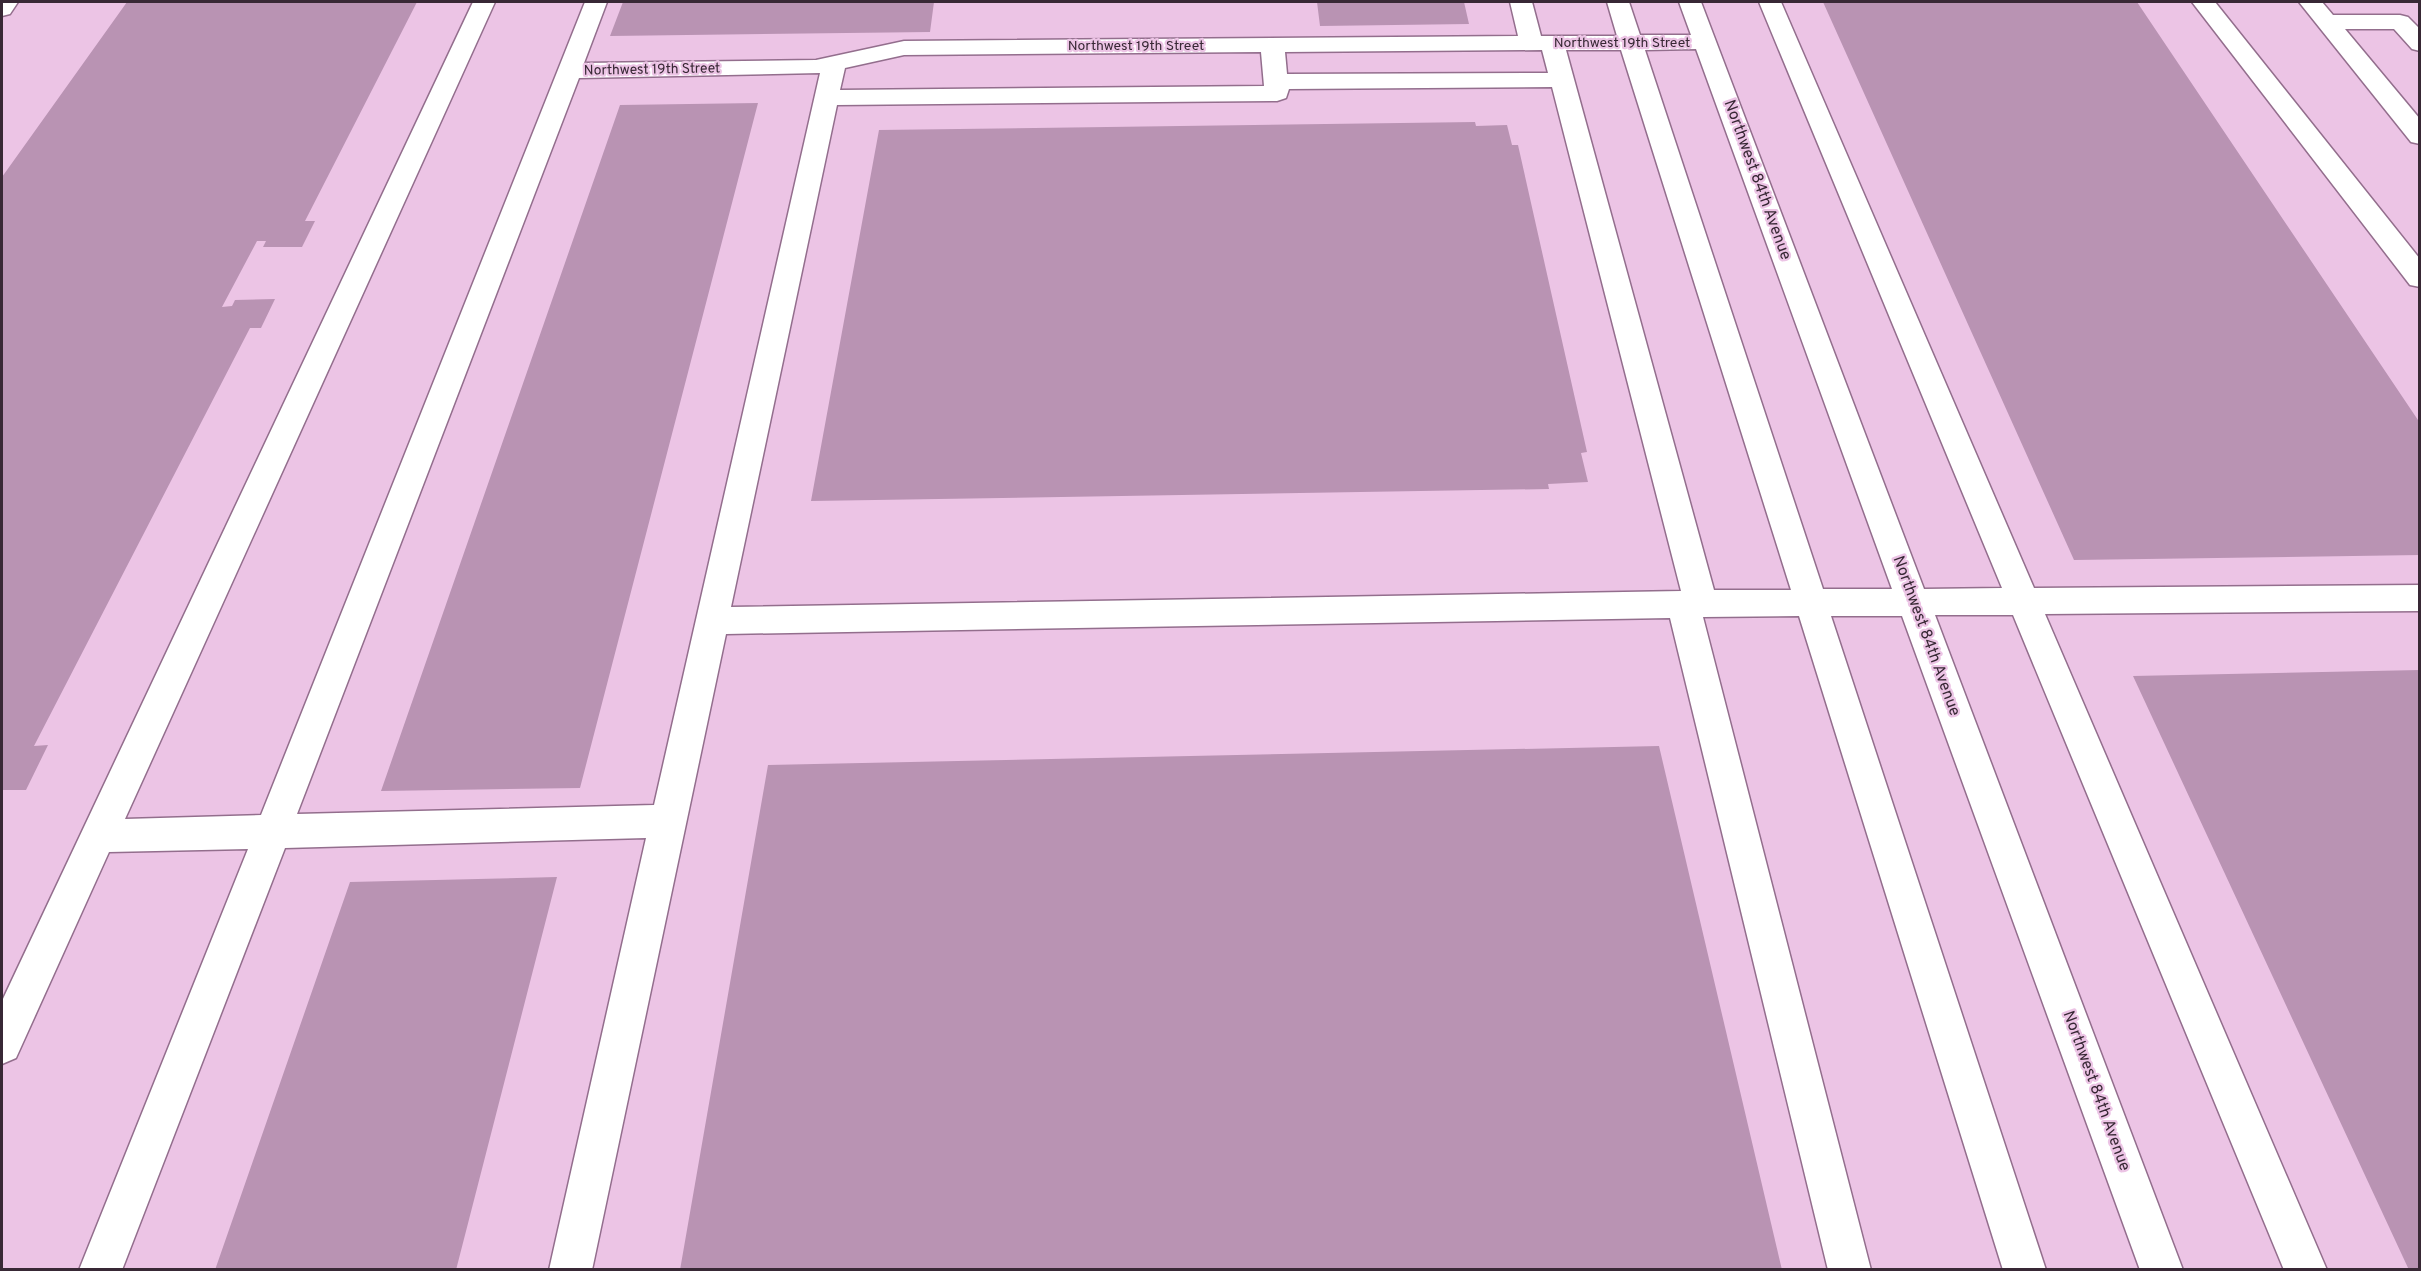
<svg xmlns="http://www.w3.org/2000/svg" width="2421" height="1271" viewBox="0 0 2421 1271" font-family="Overpass,sans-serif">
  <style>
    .building { fill: #b993b3 }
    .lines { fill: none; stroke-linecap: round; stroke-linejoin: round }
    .minor-casing { stroke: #936e8d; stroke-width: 3 }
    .minor { fill: #fff; fill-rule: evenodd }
    .labels { text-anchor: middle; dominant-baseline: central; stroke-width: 4.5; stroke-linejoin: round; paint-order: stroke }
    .far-street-label { font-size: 14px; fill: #382835; stroke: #ecc4e5 }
    .street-label { font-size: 16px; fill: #382835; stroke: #ecc4e5 }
  </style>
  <rect width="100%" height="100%" fill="#ecc4e5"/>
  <path class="building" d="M127,2H417L305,221H315L302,247H263L266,241H257L222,307L232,306L235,300L275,299L261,328H250L34,746L48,745L26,790H2V177Z
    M623,2H934L930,32L610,36Z
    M1317,2H1464L1469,24L1320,26Z
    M1823,2H2137L2420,423V555L2074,560Z
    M758,103L580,788L381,791L620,105Z
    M1475,122L1476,126L1507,125L1512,145H1518L1587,452L1581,453L1588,482L1548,484L1549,489L811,501L879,130Z
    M2420,670V1270H2409L2133,676Z
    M1659,746L1782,1270H680L768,765Z
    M557,877L456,1270H215L350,882Z"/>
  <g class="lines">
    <defs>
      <path id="minor" d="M2,2H18L10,14L2,16Z
        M473,2H495L125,819L261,815L585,2H607L584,63L816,60L904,41L1518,36L1510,2H1532L1541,36H1617L1607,2H1629L1640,35H1691L1679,2H1701L1924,589L2002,588L1759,2H1781L2034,588L2420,585V611L2045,614L2327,1270H2284L2013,615H1935L2183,1270H2140L1902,616H1831L2046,1270H2003L1799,616L1703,617L1871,1270H1828L1670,618L726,634L592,1270H549L646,838L285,848L122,1270H79L248,849L109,852L16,1058L2,1064V1001ZM1696,49L1892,589H1823L1645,50ZM1542,50L1548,73L1287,74L1285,52ZM1566,50H1621L1791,590H1714ZM1261,52L1264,86L840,90L845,68L904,55ZM820,73L654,805L297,814L579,78ZM1552,87L1681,591L731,607L837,105L1277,101L1286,98L1289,89Z
        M2192,2H2215L2420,259V287L2410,285Z
        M2299,2H2322L2333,15H2400L2408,17L2420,29V51L2412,49L2394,29H2345L2420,119V144L2411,142Z"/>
    </defs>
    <use href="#minor" class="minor-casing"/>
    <use href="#minor" class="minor"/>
  </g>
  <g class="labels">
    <g class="far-street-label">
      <text x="1622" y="43">Northwest 19th Street</text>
      <text x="1136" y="46">Northwest 19th Street</text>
      <text transform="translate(652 70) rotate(-1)">Northwest 19th Street</text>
    </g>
    <g class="street-label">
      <text transform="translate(1757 180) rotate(70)">Northwest 84th Avenue</text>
      <text transform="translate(1926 636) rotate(70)">Northwest 84th Avenue</text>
      <text transform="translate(2096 1091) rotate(70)">Northwest 84th Avenue</text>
    </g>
  </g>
  <rect width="2421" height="1271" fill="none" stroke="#382835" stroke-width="6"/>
</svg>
